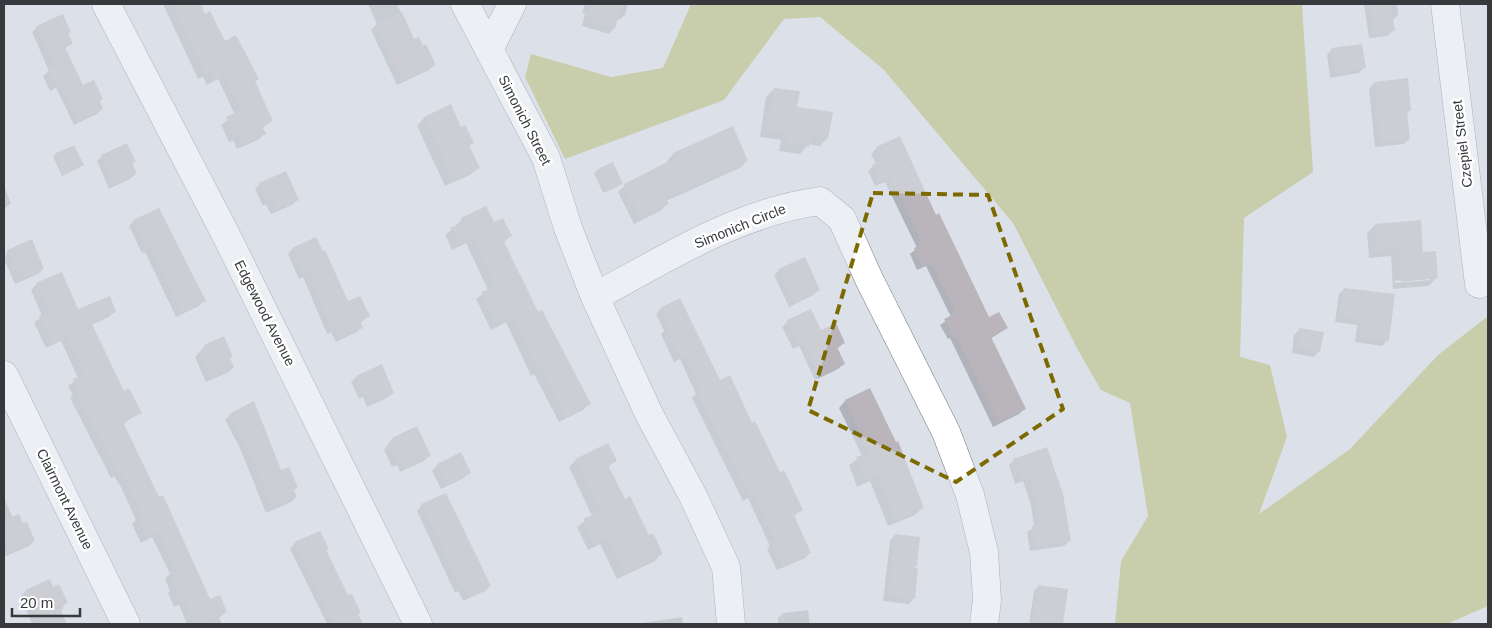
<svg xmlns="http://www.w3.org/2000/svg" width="1492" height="628" viewBox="0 0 1492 628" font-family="Arial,sans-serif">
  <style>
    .forest { fill: #b0b463 }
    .shadow { fill: #0003; fill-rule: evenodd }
    .building { fill: #bab4bb }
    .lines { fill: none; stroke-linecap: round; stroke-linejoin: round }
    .minor-casing { stroke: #747980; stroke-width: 29 }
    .minor { stroke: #fff; stroke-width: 28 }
    .marked { fill: none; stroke: #7c6900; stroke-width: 4; stroke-dasharray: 10 6; stroke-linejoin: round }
    .labels { text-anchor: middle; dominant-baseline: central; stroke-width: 5; stroke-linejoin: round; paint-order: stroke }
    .street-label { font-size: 14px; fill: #37393c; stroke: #fff }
  </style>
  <rect width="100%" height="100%" fill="#dce1e9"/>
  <path class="forest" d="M691,4H1302L1313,172L1244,218L1240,357L1270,365L1287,437L1259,514L1350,449L1438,355L1488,316V606L1447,624H1115L1121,561L1148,516L1130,403L1101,390L1079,352L1013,223L883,69L820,17L784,19L724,100L565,159L525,77L531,54L611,77L663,68Z"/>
  <path class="shadow" d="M163,4H199L204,16L254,82L271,121L262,128L264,134L258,140L237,149L233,140L229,142L221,125L235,115L218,79L207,85L203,77L198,79Z
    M368,4H397L414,41L434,65L429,70L397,85L371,30L377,24Z
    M585,4H628L625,15L619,20L617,19L614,28L609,34L582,26L585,14L582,13Z
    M1364,4H1397L1398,15L1393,20V30L1388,36L1369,38Z
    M37,27L70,32L67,34L72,43L64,49L83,87L99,102L102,109L97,114L74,125L56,88L50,91L43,76L49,71L32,32Z
    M1332,49L1364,68L1359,73L1330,78L1327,55Z
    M1374,83L1410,110L1406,114L1409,139L1404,144L1375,147L1369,89Z
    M774,89L827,138L820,146L808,144L800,154L779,151L781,140L760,137L766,97Z
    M451,106L461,128L472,143L468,147L478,168L470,175L445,186L417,126L424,118Z
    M899,138L936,216L988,319L1007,328L990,339L1024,409L1019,414L993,427L950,338L948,339L940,325L951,317L926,266L917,270L910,254L917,248L885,182L875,186L868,171L876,164L871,154L877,148Z
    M673,154L747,161L740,168L666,201L667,204L660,211L634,224L618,192L625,185L668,164L667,161Z
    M55,155L82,165L62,176L53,157Z
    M102,156L134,162L132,164L136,173L130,179L109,189L97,161Z
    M597,171L619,186L603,193L594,173Z
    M260,184L297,200L292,205L271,214L266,204L263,206L255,189Z
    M4,186L11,203L4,209Z
    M462,219L493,223L510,236L504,242L538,313L589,404L583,410L559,422L534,374L531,376L506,322L491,330L476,299L488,290L466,243L452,250L445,235L456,226Z
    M134,221L204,301L199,306L176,317L145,252L142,253L129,226Z
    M1375,225L1436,278L1429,286L1393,289L1391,256L1369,258L1367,233ZM1430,278V280L1395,283L1394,281Z
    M292,249L322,253L347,303L369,316L360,323L362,327L357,332L336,342L331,332L327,334L303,277L299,279L288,254Z
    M8,251L43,269L38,274L15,284L4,259Z
    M779,270L819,290L813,295L789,307L774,275Z
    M37,284L78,310L115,311L109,317L91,325L123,393L140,412L123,424L209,601L226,612L219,618L222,624H187L179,605L174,607L168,593L170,591L165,579L170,574L152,537L141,543L132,524L136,520L121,487L114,476L111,478L70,398L73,395L68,386L78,378L61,341L46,348L34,323L42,316L31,290Z
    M1344,289L1387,340L1382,346L1355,342L1357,325L1335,322L1339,294Z
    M661,309L752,424L801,510L793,517L810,552L805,558L777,570L767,549L770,546L748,498L743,501L692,398L696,394L680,359L674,362L661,334L664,331L656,314Z
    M811,311L820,332L844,343L836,349L843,364L838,369L815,380L799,346L793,349L782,327L788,321Z
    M1299,330L1319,351L1314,357L1292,353L1294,335Z
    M205,346L229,359L233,368L227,373L206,382L195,357Z
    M356,377L393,393L387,398L367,407L363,397L359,399L351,382Z
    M869,390L922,508L915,515L888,526L870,481L857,487L849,465L862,456L839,408L845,401Z
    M230,415L281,472L296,497L291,502L266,513L240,448L225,420Z
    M392,439L429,456L424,461L400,472L397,465L392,467L384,450Z
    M1046,448L1069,541L1064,546L1030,551L1027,532L1034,527L1031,505L1023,481L1015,484L1009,465L1014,460Z
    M460,454L469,472L464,478L441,489L432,471L437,465Z
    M576,460L615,461L608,467L624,501L661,554L655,561L617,579L600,544L588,550L577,527L592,516L569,467Z
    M4,498L13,518L22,525L34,541L29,546L4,557Z
    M422,505L490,586L485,591L463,601L458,591L455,593L417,511Z
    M895,535L915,566L912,569L914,598L909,604L883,601L890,541Z
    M295,543L325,551L361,624H327L290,549Z
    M1039,586L1067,590L1062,624H1029L1034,591Z
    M52,588L66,603L60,611L65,624H32L21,596L26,591Z
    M808,610L810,624H778V618L783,613Z
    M682,617L683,624H642L643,623Z"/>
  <path class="building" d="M171,4H201L205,14L210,11L225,41L236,35L259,79L255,81L273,121L262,126L266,134L244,144L240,135L235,137L226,117L242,110L224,74L213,80L209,72L205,74Z
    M591,4H622L615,29L586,21Z
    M1370,4H1391L1395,31L1374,34Z
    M402,12L414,39L419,37L423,46L426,44L436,65L402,81L376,24Z
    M63,14L71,32L68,33L73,44L65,47L83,85L94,80L103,99L100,101L103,109L79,121L61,84L55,87L48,70L55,66L36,26Z
    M1362,44L1366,68L1335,73L1331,48Z
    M1408,78L1411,111H1407L1410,139L1380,143L1374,82Z
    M774,88L800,91L797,107L833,112L828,139L811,136L809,147L786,143L788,133L767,130Z
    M451,104L461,127L465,125L474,143L469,145L480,168L453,180L424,117Z
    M733,126L748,161L666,198L669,204L641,218L624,184L675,158L673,153Z
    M900,136L936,215L939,213L989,317L999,312L1008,328L991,337L1026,409L998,423L955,334L953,335L944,319L956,313L931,262L922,266L914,248L922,244L900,194L898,195L890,177L880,182L872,165L882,160L876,147Z
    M127,143L136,162L132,163L137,174L114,185L101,155Z
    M74,145L84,165L64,175L54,154Z
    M613,162L623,184L606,192L596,170Z
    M286,171L299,200L277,210L272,200L268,201L259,183Z
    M486,206L494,222L503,218L512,236L503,240L519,274H520L538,312L542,310L591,404L565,417L541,369L537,370L513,317L497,324L482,292L495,286L473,238L458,245L450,228L463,222L461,218Z
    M159,208L206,301L181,313L151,247L147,249L133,220Z
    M1421,220L1423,252L1436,251L1438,278L1401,282L1398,249L1377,251L1375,224Z
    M316,237L323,251L325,250L348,301L360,296L370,316L360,321L363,328L340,338L336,328L332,330L308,273L304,275L292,248Z
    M32,239L44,269L20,279L7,250Z
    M805,257L820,290L794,303L778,269Z
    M62,272L78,309L110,296L116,312L91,322L124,391L129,388L142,413L123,422L159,497L163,495L210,599L220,595L227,612L195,624L185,600L180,602L173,587L176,585L170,572L176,570L158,532L146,538L137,518L142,515L126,481L120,472L117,473L75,391L78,389L73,379L84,374L67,337L52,344L39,316L48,311L36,283Z
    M1344,288L1395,294L1389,341L1360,337L1362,320L1340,317Z
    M680,298L720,380L730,375L752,423L755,421L780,472L784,470L803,510L794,515L811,553L782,566L771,542L775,541L753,494L749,496L696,391L701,389L685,355L679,358L665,327L669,326L660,308Z
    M811,309L821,330L836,323L845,343L837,347L845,364L820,376L804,342L798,345L787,320Z
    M1299,328L1324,332L1320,352L1297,348Z
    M224,336L233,357L230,358L234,368L211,378L199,351L206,348L204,345Z
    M382,364L394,393L373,402L368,393L364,395L356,376Z
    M870,388L896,442L898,441L924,508L895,520L877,475L864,480L856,457L870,452L845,400Z
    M254,401L281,470L289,467L298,488L294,490L297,497L272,508L245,442L229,414Z
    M417,426L431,456L405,468L402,461L397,463L389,444L394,442L392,438Z
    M608,443L617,461L608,465L625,499L630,496L649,535L653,533L663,554L624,573L607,538L595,544L583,519L600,511L575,459Z
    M1047,447L1063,494L1071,541L1035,547L1032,526L1040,524L1036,499L1028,476L1020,479L1013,459Z
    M461,452L471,473L447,485L437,464Z
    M446,493L491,586L469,597L464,587L461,588L421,504Z
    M19,514L23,523L27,522L35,541L9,552L4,539V520Z
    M320,531L329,549L326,550L348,595L352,594L361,613L358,614L363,624H335L294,542Z
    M895,534L920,537L917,566L911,567L918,568L915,599L888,596Z
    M50,579L53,587L59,584L68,603L62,606L63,609L61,610L67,624H40L25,590Z
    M1038,585L1068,589L1063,624H1033Z"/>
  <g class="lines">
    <defs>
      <path id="minor" d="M106,4L225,233L418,624
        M465,4L546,158L568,228L595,297L649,414L693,496L726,567L731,624
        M1445,4L1479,284
        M489,50L512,4
        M595,297C666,258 739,212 820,201L842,219L869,279L946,432L970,495L984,552L987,600L984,624
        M4,375L126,624"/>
    </defs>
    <use href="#minor" class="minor-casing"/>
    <use href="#minor" class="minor"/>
  </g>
  <path d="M0 0H1492V628H0ZM873,193L988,195L1063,409L956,482L808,410Z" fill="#dce1e9" fill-opacity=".55" fill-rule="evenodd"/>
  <path class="marked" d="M873,193L988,195L1063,409L956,482L808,410Z"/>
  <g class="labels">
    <g class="street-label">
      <text transform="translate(525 120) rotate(63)">Simonich Street</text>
      <text transform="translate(1462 144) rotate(-97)">Czepiel Street</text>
      <text transform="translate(740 226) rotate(-22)">Simonich Circle</text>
      <text transform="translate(265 313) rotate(63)">Edgewood Avenue</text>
      <text transform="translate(65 499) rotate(64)">Clairmont Avenue</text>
    </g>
  </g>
  <rect width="1492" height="628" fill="none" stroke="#37393c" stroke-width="10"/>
  <path d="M12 608v8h68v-8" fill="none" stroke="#37393c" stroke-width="2.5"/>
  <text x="20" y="608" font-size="15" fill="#37393c" stroke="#ffffff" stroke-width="4" paint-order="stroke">20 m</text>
</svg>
